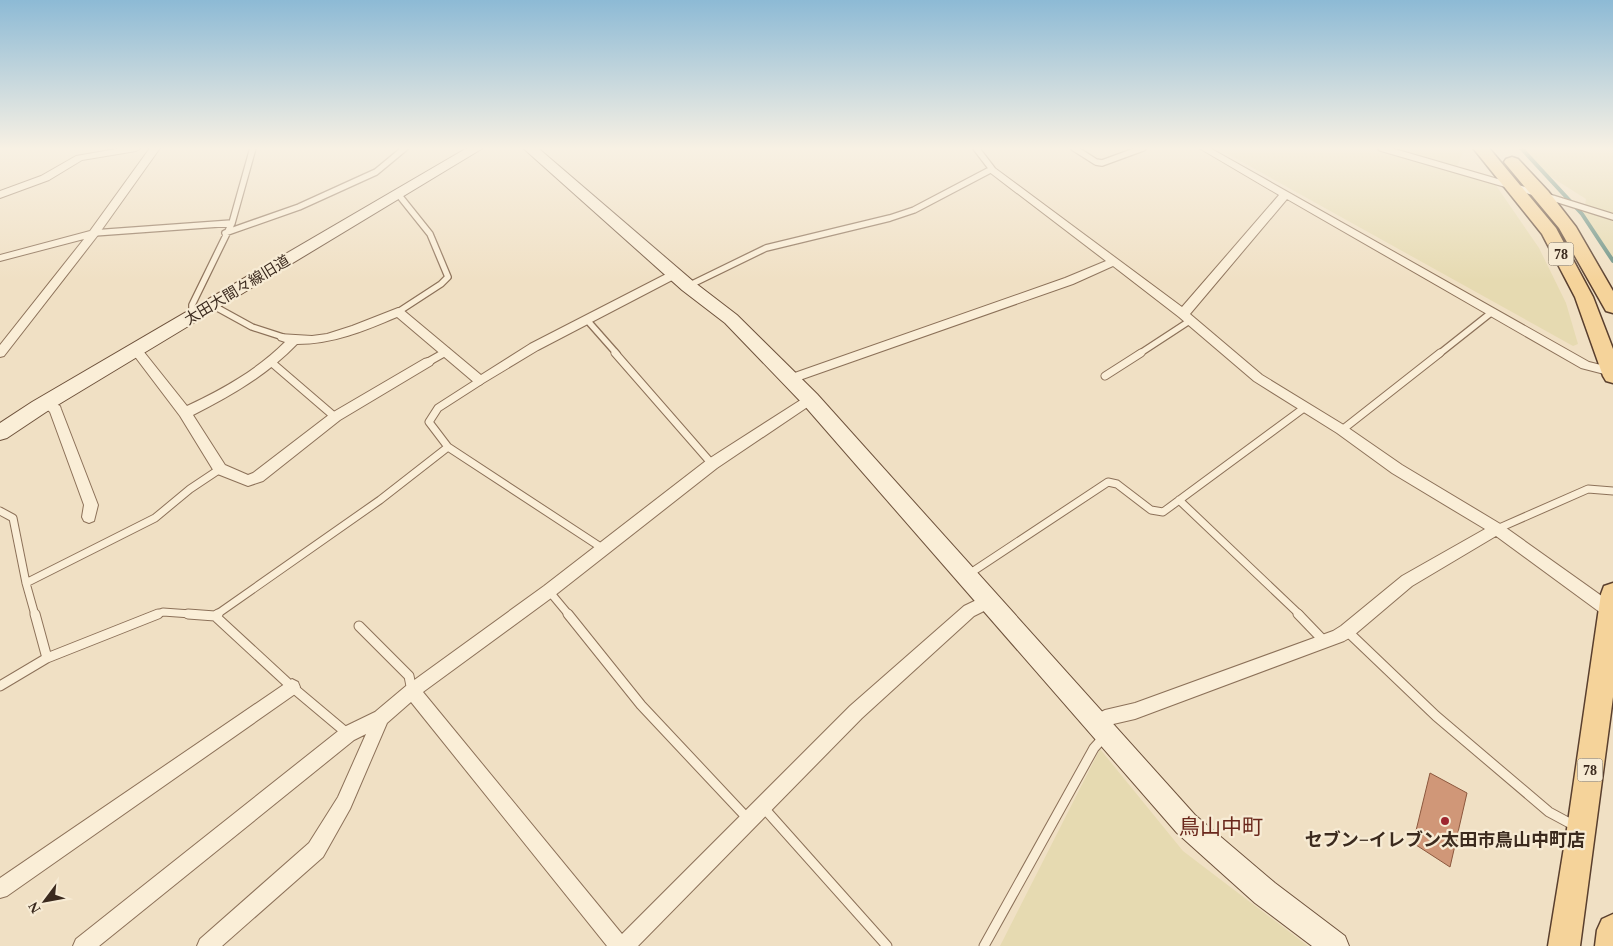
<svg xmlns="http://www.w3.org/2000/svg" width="1613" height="946" viewBox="0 0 1613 946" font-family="'Times New Roman','Noto Sans JP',serif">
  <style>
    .farmland { fill: #e6dab1 }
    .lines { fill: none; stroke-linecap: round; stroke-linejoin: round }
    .stream { stroke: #6c9286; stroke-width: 4 }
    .building { fill: #d09778; stroke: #8c583e }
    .lane-far2-casing { stroke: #8c7159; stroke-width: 8 }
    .lane-far1-casing { stroke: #8c7159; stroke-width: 9 }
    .lane-casing { stroke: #8c7159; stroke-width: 11 }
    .street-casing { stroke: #8c7159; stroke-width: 2 }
    .secondary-casing { stroke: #6e523c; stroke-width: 2 }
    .primary-casing { stroke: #593f2e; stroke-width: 3 }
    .lane-far2 { stroke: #faeed7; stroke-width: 5.5 }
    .lane-far1 { stroke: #faeed7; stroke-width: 7 }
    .lane { stroke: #faeed7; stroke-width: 9 }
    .street { fill: #faeed7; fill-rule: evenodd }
    .secondary { fill: #faeed7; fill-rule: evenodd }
    .primary { fill: #f5d39a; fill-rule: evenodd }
    .poi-dot { fill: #9e262f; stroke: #f7ebd4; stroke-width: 2 }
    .labels { text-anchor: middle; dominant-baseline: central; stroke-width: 4.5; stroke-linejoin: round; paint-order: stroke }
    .shield { fill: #f7ebd4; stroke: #736455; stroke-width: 1 }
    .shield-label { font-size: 14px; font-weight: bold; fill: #3b2a1e }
    .street-label { font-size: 15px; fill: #3b2a1e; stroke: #f7ebd4 }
    .near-poi-label { font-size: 18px; font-weight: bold; fill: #3b2a1e; stroke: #f7ebd4 }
    .near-quarter-label { font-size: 21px; fill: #6a271b; stroke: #f7ebd4 }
  </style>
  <rect width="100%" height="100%" fill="#f0e0c4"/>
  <path class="farmland" d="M1217,148H1374L1495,184L1539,248L1566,303L1578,344L1573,346Z
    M1393,148H1462L1464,149L1457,167Z
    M1521,148H1613V214L1585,205L1586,199L1548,175Z
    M1578,210L1613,219V261L1582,214Z
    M1100,749L1183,851L1308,946H1000Z"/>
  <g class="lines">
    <path class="stream" d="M1521,148L1582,214L1613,261"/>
  </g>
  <path class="building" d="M1430,773L1467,793L1450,867L1413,843Z"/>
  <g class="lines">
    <defs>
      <path id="lane-far2" d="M1074,148L1096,162L1102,163L1143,148
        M1381,148L1536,193
        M398,194L430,234L448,277L441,284L398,312
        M1546,196L1613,217
        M94,233L232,223
        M225,233L299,207L376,172L405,148
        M688,286L766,248L890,218L914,210L992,169L976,148
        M212,305L252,327L283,337
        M192,316V305L232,223L253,148
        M587,320L617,354
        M442,354L447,351
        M1139,354L1191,320
        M1439,354L1492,312"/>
      <path id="lane-far1" d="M615,353L712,464
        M271,362L335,417
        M428,362L444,353
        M1105,376L1141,353
        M480,381L438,408L429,422L448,447L602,548
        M1342,430L1440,353
        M1179,500L1300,615
        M0,511L13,518L26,583L35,615
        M1497,529L1588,489L1613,491
        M969,574L1108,482L1117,484L1151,510L1163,512L1304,408
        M26,583L155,518L190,489L220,469
        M549,591L569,615
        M155,615L163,612L205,615
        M216,615L380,500L448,447"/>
      <path id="lane" d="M35,614L47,658
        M188,614L215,616L218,614
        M568,614L641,705L749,820
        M1298,614L1324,641
        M215,616L292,687L348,734
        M359,626L409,676L412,691
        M1347,631L1436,716L1549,812L1575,826
        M0,686L47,658L158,614
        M763,807L887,946
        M984,946L1094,748L1104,737"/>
      <path id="street" d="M122,148H141L136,151L82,160L49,180L0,198V191L41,176L76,156Z
        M150,148H160L98,235L4,356L0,357V345L84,239L0,261V255L90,231Z
        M1199,148H1210L1589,362L1613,368L1612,376L1581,368L1287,199L1190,314L1262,375L1347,427L1402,465L1502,525L1613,604V617L1605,616L1496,536L1412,586L1353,636L1344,641L1135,719L1109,725L1097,731L1091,729L1089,723L1091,717L1105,710L1135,703L1333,631L1341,626L1402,576L1485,529L1392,473L1337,433L1254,381L1179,317L1113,266L1073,284L794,382H786L784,379L786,376L1065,278L1106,261L988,171L987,169L992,166L1182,307L1279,195Z
        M674,270L678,271L680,274L678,277L538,350L480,385L476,384L397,317C364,331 333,344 297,344C267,375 231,396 193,415L225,465L248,475L253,473L330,414L424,359L428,358L434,362L432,365L340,420L263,481L248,486L215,473L180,416L130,350L136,346L140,347L187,406C223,389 257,370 285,342L279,340L277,337L279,334L312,336L327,334L352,326L398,308L402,309L481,375L530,344Z
        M810,394L815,396L816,399L815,402L717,468L554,596L423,692L622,934L850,706L964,606L989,594L994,596L997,601L994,606L974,616L862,718L638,946H607L411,702L387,723L350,809L323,857L222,946H197L200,939L309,843L338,797L366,734L354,740L99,946H73L76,939L342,728L375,712L406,686L544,586L707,460Z
        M46,398L60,406L61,409L98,505L94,521L89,523L84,521L82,517L84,505L50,412L40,403L41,400Z
        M292,679L298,682L300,687L298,692L7,896L0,898V878Z"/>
      <path id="secondary" d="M467,148H483L46,412L7,438L0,440V423L32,402Z
        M523,148H538L694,282L737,315L817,394L1195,815L1275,883L1345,936L1349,946H1312L1255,903L1177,833L803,404L725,323L682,290Z"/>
      <path id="primary" d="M1473,148H1489L1556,228L1593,297L1613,349V383L1606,381L1603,376L1575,297L1542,234Z
        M1512,157L1518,159L1548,191L1576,227L1613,291V313L1606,311L1559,228L1504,162L1506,159Z
        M1613,583V697L1580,946H1548L1567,829L1601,594L1604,586Z
        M1613,914V946H1595L1597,930L1602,919Z"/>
    </defs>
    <use href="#lane-far2" class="lane-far2-casing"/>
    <use href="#lane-far1" class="lane-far1-casing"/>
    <use href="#lane" class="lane-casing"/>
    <use href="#street" class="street-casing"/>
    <use href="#secondary" class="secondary-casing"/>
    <use href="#primary" class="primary-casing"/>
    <use href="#lane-far2" class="lane-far2"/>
    <use href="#lane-far1" class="lane-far1"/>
    <use href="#lane" class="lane"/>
    <use href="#street" class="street"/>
    <use href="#secondary" class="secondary"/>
    <use href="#primary" class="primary"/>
  </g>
  <linearGradient id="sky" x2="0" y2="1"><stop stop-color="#8dbad5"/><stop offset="0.53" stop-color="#f8f1e4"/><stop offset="1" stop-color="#f8f1e4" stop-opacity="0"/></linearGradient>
  <rect width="1613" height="280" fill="url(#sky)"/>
  <circle class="poi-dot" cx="1445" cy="821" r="5"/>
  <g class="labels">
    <g class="shield">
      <rect x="1548.5" y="242.5" width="25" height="23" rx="4"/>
      <rect x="1577.5" y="758.5" width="25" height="23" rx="4"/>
    </g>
    <g class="shield-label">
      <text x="1561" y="254">78</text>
      <text x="1590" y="770">78</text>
    </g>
    <g class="street-label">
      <text transform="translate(237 290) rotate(-31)">太田大間々線旧道</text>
    </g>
    <g class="near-poi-label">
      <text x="1445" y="840">セブン−イレブン太田市鳥山中町店</text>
    </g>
    <g class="near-quarter-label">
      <text x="1221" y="827">鳥山中町</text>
    </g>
  </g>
  <g transform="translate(45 901) rotate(238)" stroke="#f7ebd4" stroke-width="4" paint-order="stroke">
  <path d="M0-4L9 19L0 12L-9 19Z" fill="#3b2a1e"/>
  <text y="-8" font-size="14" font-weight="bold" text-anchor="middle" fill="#3b2a1e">N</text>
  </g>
</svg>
